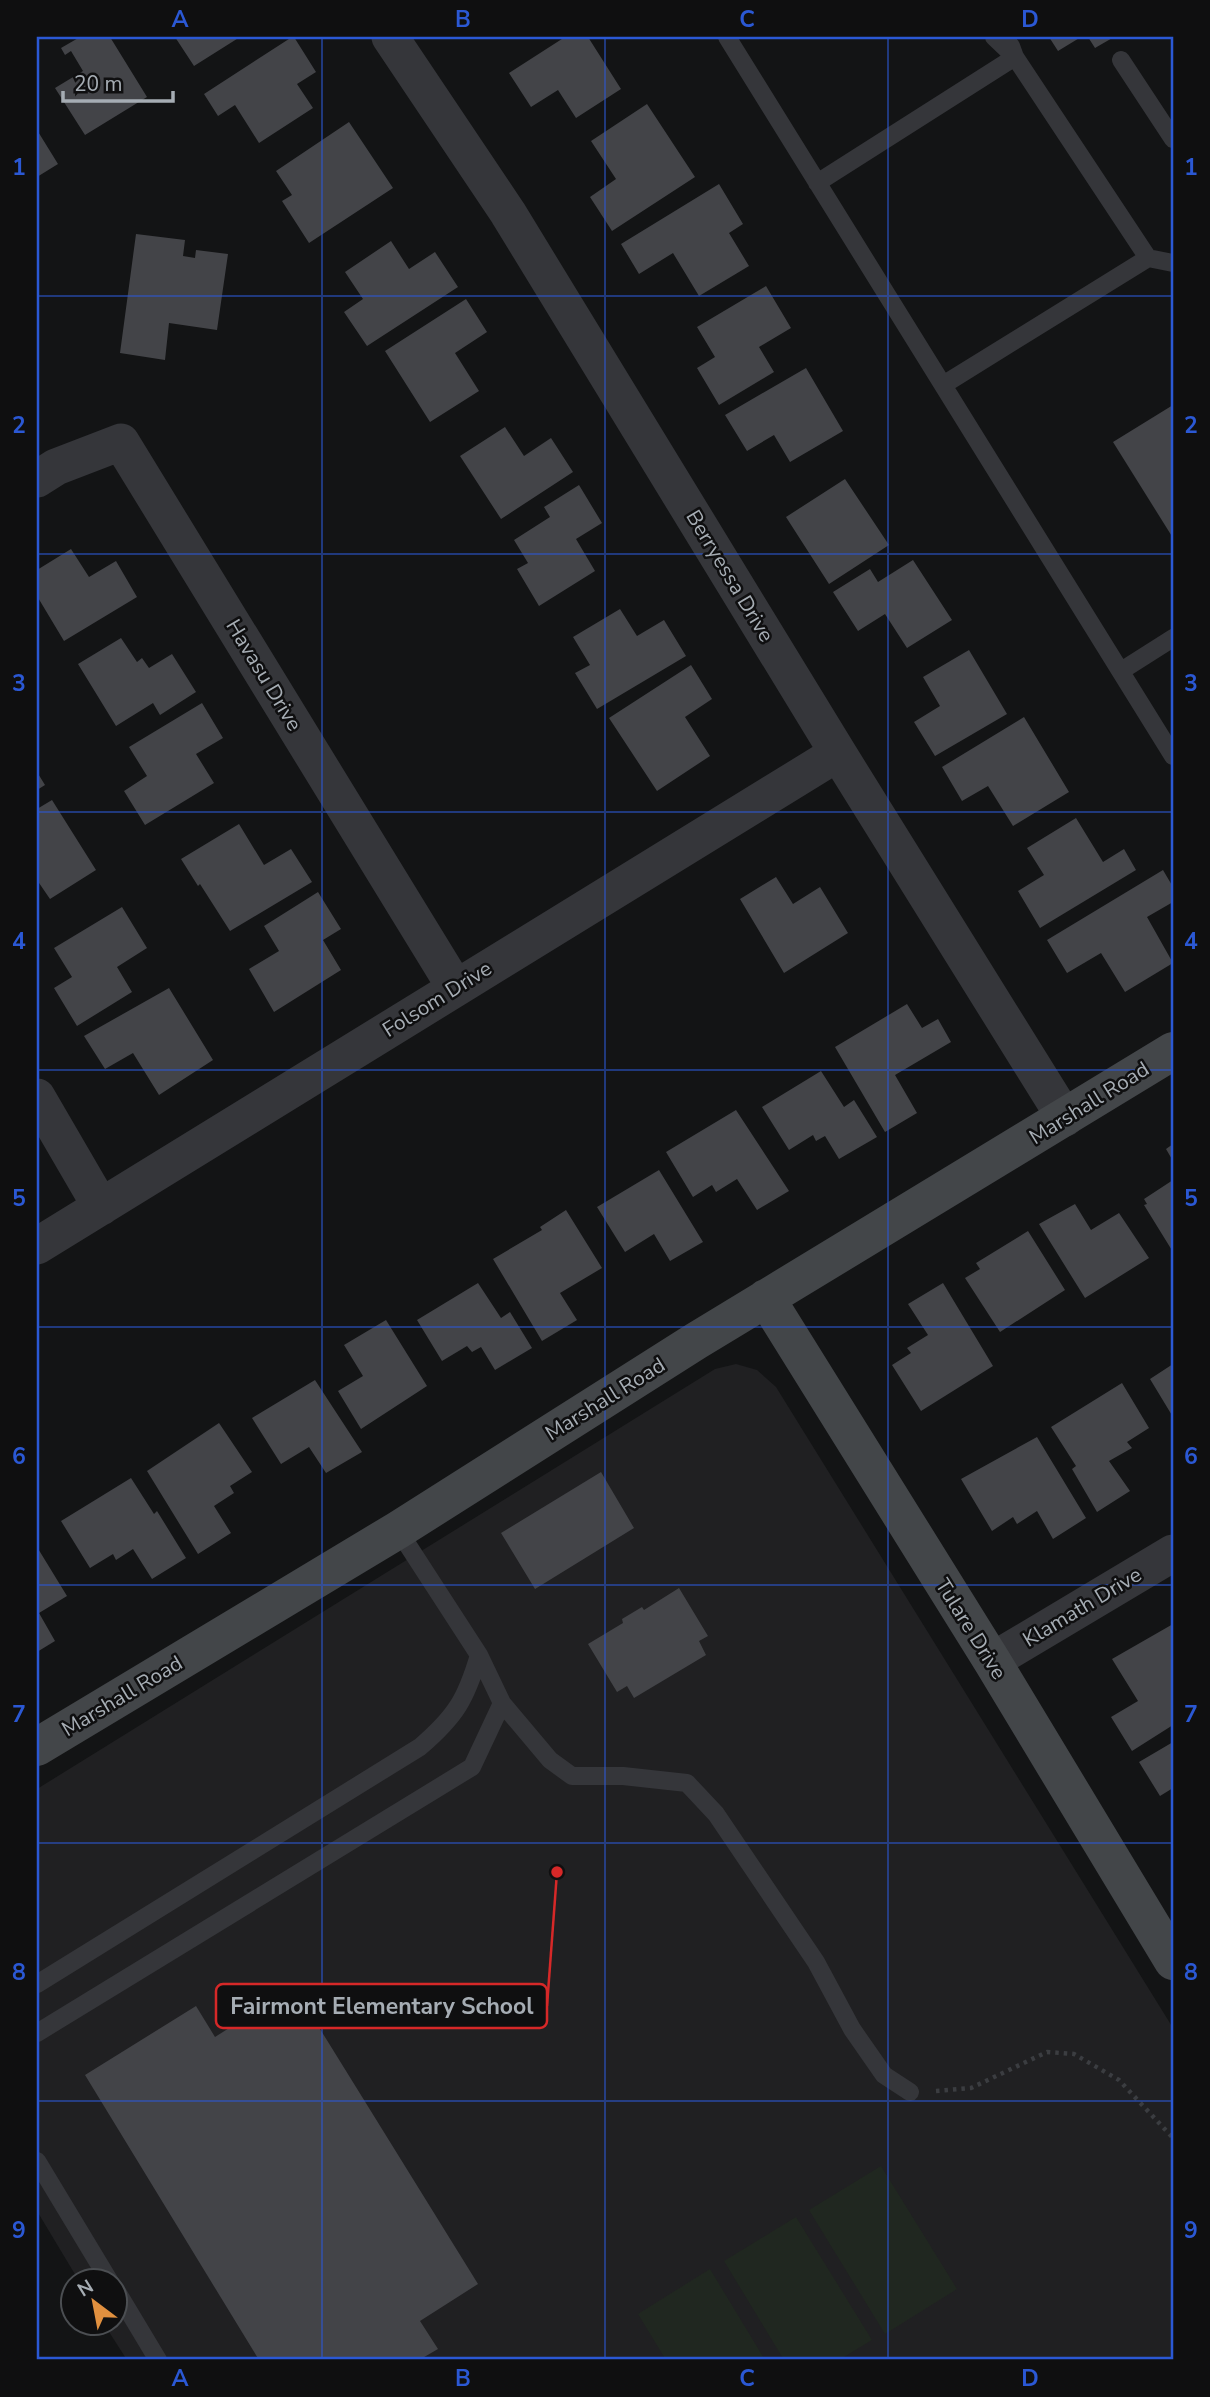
<svg xmlns="http://www.w3.org/2000/svg" width="1210" height="2397" viewBox="0 0 1210 2397" font-family="'Nunito Sans',sans-serif">
  <style>
    .built { fill: #202022 }
    .green { fill: #202720 }
    .building { fill: #434448 }
    .lines { fill: none; stroke-linecap: round; stroke-linejoin: round }
    .path { stroke: #3b3d41; stroke-width: 4.5; stroke-dasharray: 3.5 5; stroke-linecap: butt }
    .lane { stroke: #35363a; stroke-width: 18 }
    .street { stroke: #35363a; stroke-width: 37 }
    .secondary { stroke: #434649; stroke-width: 38 }
    .grid { fill: none; stroke: #2b58d4; stroke-width: 2; stroke-opacity: 0.55 }
    .labels { text-anchor: middle; dominant-baseline: central; stroke-width: 5; stroke-linejoin: round; paint-order: stroke }
    .street-label { font-size: 21px; fill: #a6adb4; stroke: #0f0f10 }
    .leader { fill: none; stroke: #d62828; stroke-width: 2.5 }
    .callout-dot { fill: #d62828; stroke: #0f0f10; stroke-width: 2.5 }
    .callout { fill: #0f0f10; stroke: #d62828; stroke-width: 2.5 }
    .callout-label { font-size: 23px; text-anchor: middle; font-weight: bold; fill: #a6adb4 }
    .neatline { fill: none; stroke: #2b58d4; stroke-width: 2.5 }
    .grid-label { font-size: 23px; text-anchor: middle; font-weight: bold; fill: #2b58d4 }
  </style>
  <rect width="100%" height="100%" fill="#131415"/>
  <path class="built" d="M736,1364L757,1370L776,1387L1173,2028V2360H127L104,2324H116V2282L79,2281L37,2211V1789L715,1369Z"/>
  <path class="green" d="M881,2166L957,2289L885,2334L809,2210Z
    M796,2217L872,2340L839,2360H784L724,2261Z
    M710,2269L765,2360H666L638,2314Z"/>
  <path class="building" d="M80,37H110L147,97L85,135L55,88L83,71L71,51L65,55L61,48Z
    M175,37H240L194,66Z
    M292,37H294L316,72L297,84L313,108L259,143L235,105L218,116L204,94Z
    M565,37H588L621,89L576,118L558,90L531,107L509,73Z
    M1049,37H1081L1058,51Z
    M1088,37H1114L1095,48Z
    M647,104L695,177L612,231L590,197L616,179L591,141Z
    M349,122L393,188L309,243L282,201L292,195L276,171Z
    M37,130L58,164L37,177Z
    M719,184L743,224L729,233L749,266L699,296L673,253L639,274L621,244Z
    M136,234L185,240L183,256L195,258L196,250L228,254L217,330L169,323L165,360L120,353Z
    M391,241L409,269L435,252L458,287L367,346L344,312L363,299L345,272Z
    M766,286L791,328L759,347L774,372L719,405L697,368L715,357L697,327Z
    M466,299L487,332L455,353L479,391L430,422L385,351Z
    M806,368L843,431L790,462L774,435L747,451L725,415Z
    M1173,405V538L1113,442Z
    M505,427L524,456L551,438L573,472L501,519L460,456Z
    M845,479L889,545L829,584L786,517Z
    M579,485L602,523L576,539L595,571L539,606L517,569L528,563L514,540L550,517L544,507Z
    M71,549L89,577L116,561L137,597L64,641L37,596V570Z
    M913,560L952,620L907,648L885,614L858,631L833,592L870,569L878,582Z
    M620,609L637,636L664,620L686,656L597,709L575,673L590,665L573,637Z
    M121,638L137,662L142,658L149,668L172,654L196,692L160,715L153,703L116,726L78,664Z
    M969,650L1007,714L935,756L914,722L940,706L923,677Z
    M691,665L712,699L685,717L710,756L657,791L609,718Z
    M202,703L223,738L196,754L214,783L145,825L124,791L147,776L129,747Z
    M1024,717L1069,792L1013,826L988,786L962,801L942,767Z
    M37,772L45,785L37,790Z
    M52,800L96,870L50,899L37,880V809Z
    M1076,818L1103,862L1124,849L1136,870L1040,928L1018,891L1044,875L1027,848Z
    M239,824L264,865L291,849L312,882L230,931L200,884L198,886L181,859Z
    M1163,870L1173,887V902L1147,917L1173,963L1125,992L1101,953L1067,973L1047,940Z
    M776,877L793,904L820,887L848,933L784,973L740,899Z
    M318,892L341,929L323,940L341,970L274,1012L249,969L279,951L264,926Z
    M122,907L147,948L117,967L132,992L77,1026L54,988L72,977L54,948Z
    M169,988L213,1060L159,1095L133,1053L105,1069L84,1036Z
    M907,1004L922,1028L938,1019L951,1042L895,1075L917,1113L885,1132L835,1047Z
    M821,1071L844,1107L854,1100L877,1137L839,1159L825,1136L816,1141L813,1135L789,1150L762,1107Z
    M736,1110L789,1191L757,1210L737,1179L716,1192L712,1185L693,1197L666,1152Z
    M1173,1144V1161L1166,1149Z
    M659,1170L703,1242L670,1261L654,1234L625,1252L597,1207Z
    M1173,1180V1252L1144,1205L1147,1204L1144,1199Z
    M1075,1204L1091,1230L1119,1213L1149,1258L1085,1298L1039,1224Z
    M566,1210L602,1268L560,1293L577,1320L542,1341L493,1259L542,1230L540,1227Z
    M1028,1231L1065,1290L1000,1332L965,1278L980,1269L976,1263Z
    M478,1283L501,1318L510,1312L532,1348L495,1370L481,1347L472,1352L467,1346L442,1361L417,1320Z
    M943,1283L993,1366L921,1411L892,1365L911,1353L907,1348L928,1335L908,1304Z
    M386,1320L427,1386L361,1429L338,1391L363,1376L344,1345Z
    M1173,1364V1417L1150,1379Z
    M315,1380L362,1452L326,1473L309,1447L281,1464L252,1418Z
    M1122,1383L1149,1428L1127,1442L1132,1448L1109,1461L1130,1491L1097,1512L1072,1469L1076,1466L1051,1427Z
    M219,1423L252,1472L230,1486L234,1493L214,1506L231,1533L198,1554L147,1471Z
    M1037,1437L1086,1518L1053,1539L1037,1511L1017,1524L1013,1517L992,1531L961,1479Z
    M601,1472L634,1528L535,1589L501,1533Z
    M131,1478L154,1514L157,1511L186,1558L152,1579L133,1549L116,1560L113,1554L90,1568L61,1521Z
    M37,1547L67,1596L39,1613L55,1641L37,1652Z
    M679,1588L708,1636L699,1641L706,1655L634,1698L627,1686L617,1692L588,1644L623,1623L622,1619L642,1607L644,1610Z
    M1173,1624V1725L1132,1751L1111,1717L1138,1701L1112,1659Z
    M1173,1742V1788L1160,1796L1139,1762Z
    M294,1987L478,2284L420,2321L438,2349L419,2360H259L85,2075L196,2006L215,2037Z"/>
  <g class="lines">
    <path class="path" d="M936,2091L971,2088L1047,2052L1074,2054L1119,2080L1173,2138"/>
    <path class="lane" d="M727,37L1173,756
      M994,37L1015,57L1148,258L1173,263
      M1121,60L1173,139
      M817,183L1015,57L1011,46
      M943,385L1148,258
      M1121,671L1173,638
      M398,1530L479,1655L502,1703L550,1760L572,1776H623L687,1783L716,1814L816,1962L852,2029L884,2075L910,2092
      M37,1984L420,1747C456,1716 466,1699 479,1655
      M37,2033L472,1767L502,1703
      M37,2161L110,2282
      M116,2290L158,2360"/>
    <path class="street" d="M390,37L508,213L838,753L1065,1118
      M37,479L56,467L121,442L455,987
      M37,1097L101,1207
      M37,1246L838,753
      M992,1661L1173,1553"/>
    <path class="secondary" d="M766,1298L992,1661L1173,1961
      M37,1747L398,1530L696,1341L1173,1051"/>
  </g>
  <path class="grid" d="M322,37V2360M605,37V2360M888,37V2360M37,296H1173M37,554H1173M37,812H1173M37,1070H1173M37,1327H1173M37,1585H1173M37,1843H1173M37,2101H1173"/>
  <g class="labels">
    <g class="street-label">
      <text transform="translate(730 576) rotate(59)">Berryessa Drive</text>
      <text transform="translate(264 675) rotate(59)">Havasu Drive</text>
      <text transform="translate(437 999) rotate(-32)">Folsom Drive</text>
      <text transform="translate(1089 1103) rotate(-32)">Marshall Road</text>
      <text transform="translate(605 1399) rotate(-32)">Marshall Road</text>
      <text transform="translate(1082 1607) rotate(-31)">Klamath Drive</text>
      <text transform="translate(971 1629) rotate(58)">Tulare Drive</text>
      <text transform="translate(122 1696) rotate(-31)">Marshall Road</text>
    </g>
  </g>
  <path class="leader" d="M557 1872L547 2006"/>
  <circle class="callout-dot" cx="557" cy="1872" r="7"/>
  <rect class="callout" x="216" y="1984" width="331" height="44" rx="7"/>
  <g class="callout-label">
    <text x="382" y="2014">Fairmont Elementary School</text>
  </g>
  <rect width="1210" height="2397" fill="none" stroke="#0f0f10" stroke-width="77"/>
  <g transform="translate(94 2302) rotate(328)"><circle r="33" fill="#0f0f10" stroke="#4b4e52" stroke-width="2"/>
  <path d="M0-5L12 26L0 18L-12 26Z" fill="#e1903f"/>
  <text y="-10" font-size="19" font-weight="bold" text-anchor="middle" fill="#a6adb4">N</text>
  </g>
  <path d="M63 91v10h110v-10" fill="none" stroke="#a6adb4" stroke-width="3.5"/>
  <text x="74" y="91" font-size="21" fill="#a6adb4" stroke="#0f0f10" stroke-width="5" paint-order="stroke">20 m</text>
  <rect x="38" y="38" width="1134" height="2320" class="neatline"/>
  <g class="grid-label">
    <text x="180" y="27">A</text>
    <text x="463" y="27">B</text>
    <text x="747" y="27">C</text>
    <text x="1030" y="27">D</text>
    <text x="19" y="175">1</text>
    <text x="1191" y="175">1</text>
    <text x="19" y="433">2</text>
    <text x="1191" y="433">2</text>
    <text x="19" y="691">3</text>
    <text x="1191" y="691">3</text>
    <text x="19" y="949">4</text>
    <text x="1191" y="949">4</text>
    <text x="19" y="1206">5</text>
    <text x="1191" y="1206">5</text>
    <text x="19" y="1464">6</text>
    <text x="1191" y="1464">6</text>
    <text x="19" y="1722">7</text>
    <text x="1191" y="1722">7</text>
    <text x="19" y="1980">8</text>
    <text x="1191" y="1980">8</text>
    <text x="19" y="2238">9</text>
    <text x="1191" y="2238">9</text>
    <text x="180" y="2386">A</text>
    <text x="463" y="2386">B</text>
    <text x="747" y="2386">C</text>
    <text x="1030" y="2386">D</text>
  </g>
</svg>
